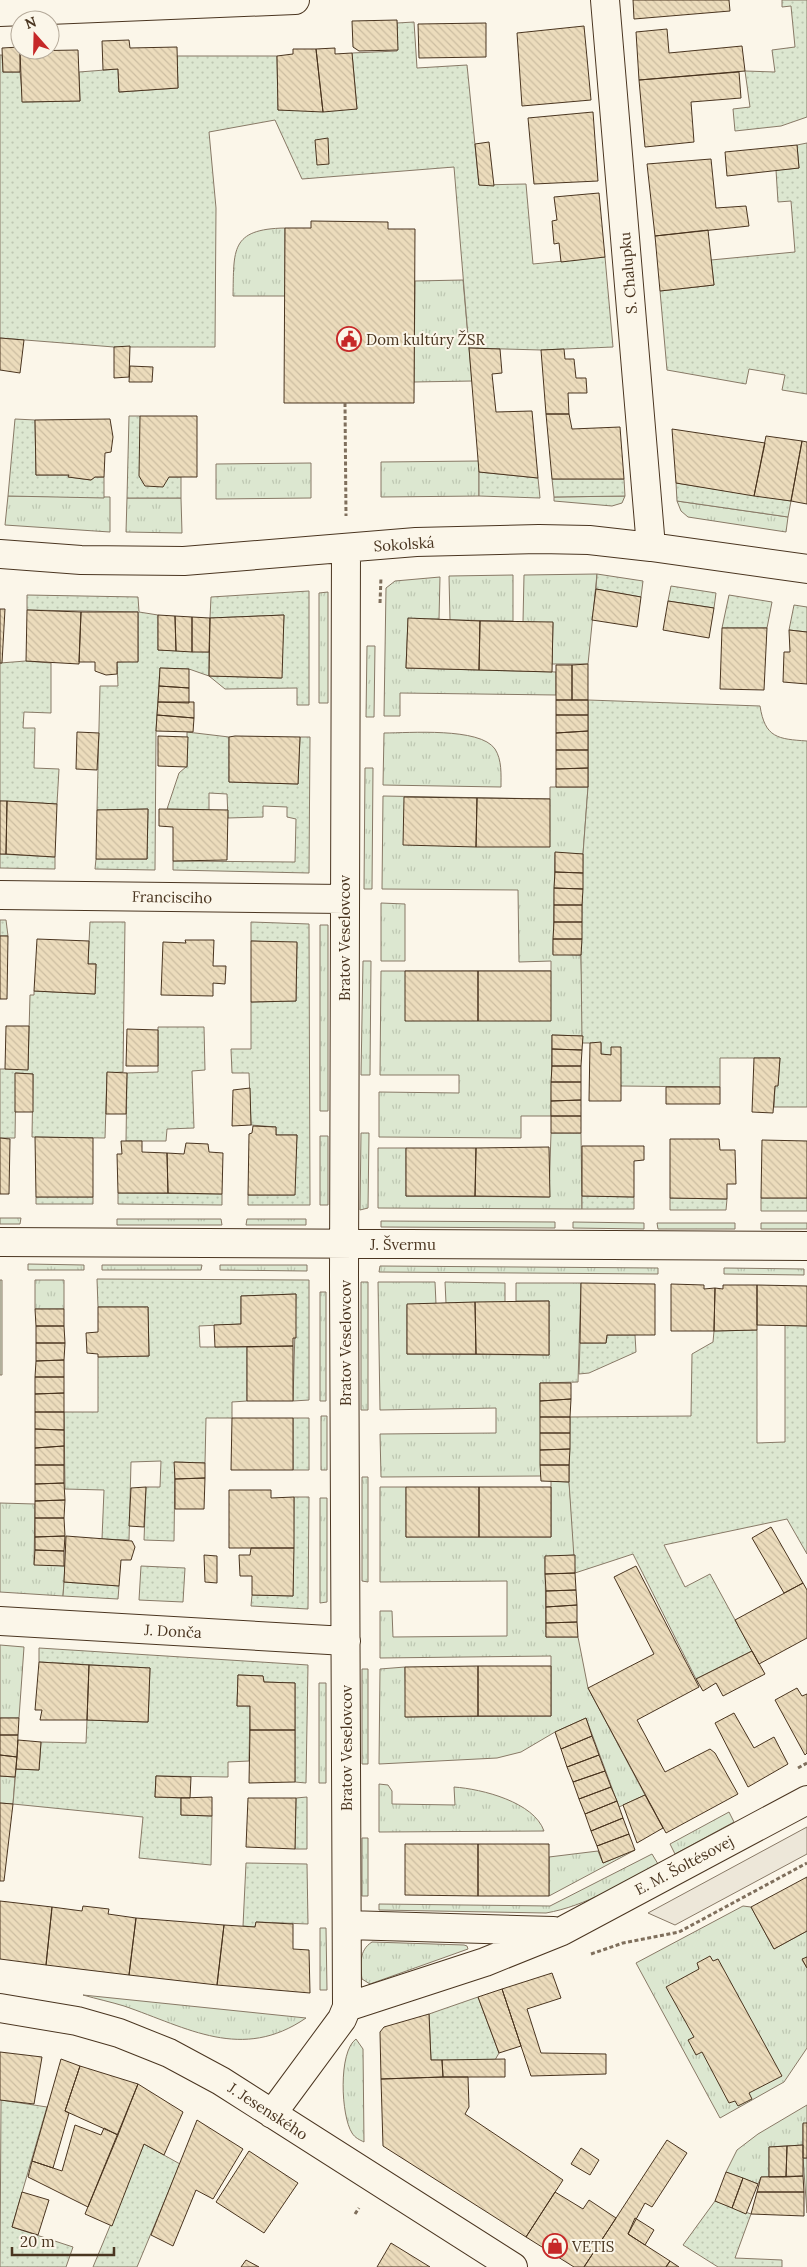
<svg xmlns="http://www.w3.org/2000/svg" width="807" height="2267" viewBox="0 0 807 2267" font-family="Lora,serif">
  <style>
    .grass { fill: url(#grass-tufts); stroke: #887966 }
    .park { fill: url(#park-dots); stroke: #887966 }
    .parking { fill: #ede7d9; stroke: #887966 }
    .building { fill: url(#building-back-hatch); stroke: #4a3520 }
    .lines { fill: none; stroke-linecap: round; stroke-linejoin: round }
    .minor-casing { stroke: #4a3520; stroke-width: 30 }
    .path { stroke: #7f6f5c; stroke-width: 3; stroke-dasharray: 4 2.5; stroke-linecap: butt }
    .minor { stroke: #fbf6e9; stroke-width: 28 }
    .labels { text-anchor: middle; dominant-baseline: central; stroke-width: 4; stroke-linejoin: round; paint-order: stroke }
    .street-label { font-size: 15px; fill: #4a3520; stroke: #fbf6e9 }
    .poi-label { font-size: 15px; fill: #4a3520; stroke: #fbf6e9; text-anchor: start }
  </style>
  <defs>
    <pattern id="grass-tufts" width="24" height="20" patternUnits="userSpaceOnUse" patternTransform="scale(1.25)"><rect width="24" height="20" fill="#dce7d0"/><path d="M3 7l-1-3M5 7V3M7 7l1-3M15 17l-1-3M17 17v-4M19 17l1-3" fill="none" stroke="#bec7b2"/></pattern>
    <pattern id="park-dots" width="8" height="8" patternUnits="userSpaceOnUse" patternTransform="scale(1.25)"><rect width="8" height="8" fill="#dce7d0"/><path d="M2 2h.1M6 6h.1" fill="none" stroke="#bec7b2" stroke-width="1.8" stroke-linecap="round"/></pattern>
    <pattern id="building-back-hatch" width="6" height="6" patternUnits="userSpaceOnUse" patternTransform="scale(1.25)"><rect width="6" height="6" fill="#ecdcbc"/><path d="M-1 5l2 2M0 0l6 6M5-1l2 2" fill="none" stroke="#ccbda1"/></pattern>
  </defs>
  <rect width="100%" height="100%" fill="#fbf6e9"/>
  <path class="grass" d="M285,228V296H233C234,250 230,229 285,228Z
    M463,280L472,381L414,382L415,281Z
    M479,461V496L381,497V462Z
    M311,463V498L216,499V464Z
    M8,496L110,497V532L5,525Z
    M625,496L622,503L612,506L554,501V497Z
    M127,498H181L182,533L126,532Z
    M677,501L788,517L786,532L688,517L681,511Z
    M597,574L588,664H552L553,623L523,622L524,575Z
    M513,575V621L450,620L449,576Z
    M440,577L439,619H408L406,668L556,672V695L400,693V716H384L386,588L395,581Z
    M328,592V703H319V593Z
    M367,646H375L374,717H366Z
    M384,733C409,733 480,727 495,749C502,760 501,774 501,787L383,785Z
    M365,768H373L372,889H364Z
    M550,787H588L583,854L555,853L553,954L581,955L583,1036L552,1035L551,1116H521V1138L379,1137V1092L459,1093V1075H380L381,971H551V961L519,962L518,890L382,889L383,796L550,799Z
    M381,903L405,904V961H381Z
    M320,925H328V1111H320Z
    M363,961H371L370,1075H361Z
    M361,1133H369L368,1208L360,1210Z
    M551,1133H581L582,1209L378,1208V1148H406V1196L549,1197Z
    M320,1136H328V1205H320Z
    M0,1218H21L20,1224H0Z
    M117,1219H221L222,1225H117Z
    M247,1219H306V1225H246Z
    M381,1221L555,1222V1228L381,1227Z
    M573,1222L644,1223V1229L573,1228Z
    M657,1223H735V1229H658Z
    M761,1223H807V1229H761Z
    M28,1264L84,1265V1270H28Z
    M102,1265H202L201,1270H102Z
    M220,1265H307V1271L220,1270Z
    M380,1266L658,1268V1274L379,1272Z
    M724,1268L804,1269V1275L724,1274Z
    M0,1280H2V1375H0Z
    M35,1280H64V1309H35Z
    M361,1282H368V1410H361Z
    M378,1282H435L436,1304L407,1305V1354L549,1355V1301H516V1283H581L578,1382L540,1383L541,1476L381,1477L380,1434L496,1433V1408L380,1410Z
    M445,1282L505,1283V1302L446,1303Z
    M320,1292H326V1401H320Z
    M321,1416H327V1470H321Z
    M362,1477H368V1582L362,1581Z
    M551,1481L569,1482L575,1555L545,1557L546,1637H578L588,1688L645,1795L619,1807L586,1718L555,1732L521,1752L497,1758L379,1764L380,1669L405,1667L406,1717L551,1716V1656L380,1658V1611H392L393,1637L507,1636V1581L380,1582V1487H406V1537H551Z
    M320,1498H327V1602L320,1603Z
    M0,1503L35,1504L34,1564L65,1566L63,1596L0,1592Z
    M0,1645L24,1647L19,1718H0Z
    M362,1669H368V1764H362Z
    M319,1683H326V1783H319Z
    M0,1776L15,1777L13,1804L0,1803Z
    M379,1784L388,1785L392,1791V1804L455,1805L454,1787C482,1789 534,1802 544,1831L379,1832Z
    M729,1812L734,1822L675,1854L670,1844Z
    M362,1838H368V1896H362Z
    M635,1850L549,1896V1857L598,1851L603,1863Z
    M652,1854L658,1864C623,1883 586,1906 546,1913L379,1910V1904L550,1906Z
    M743,1906L751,1907L774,1949L807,1931V1957L802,1960L807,1968V2048L784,2082L720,2118L636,1963Z
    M320,1928H326L327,1990H320Z
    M372,1942L464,1945L467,1946L468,1949L370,1984L362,1979C360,1965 359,1950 372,1942Z
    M83,1995L306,2018C242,2062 188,2028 124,2006C111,2002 97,1999 83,1995Z
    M356,2039L363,2049L364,2142C360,2140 355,2138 352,2133C341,2116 338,2052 356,2039Z
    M807,2105V2123L803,2124V2145L769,2147V2177H761L758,2184L726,2172L737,2150L758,2134Z
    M803,2158H807V2213Z"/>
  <path class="park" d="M782,0H807V117L781,126L735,131L733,109L750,107L745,71L775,72L772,50L795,47L791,6L782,7Z
    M414,22L417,68L467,65L479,185L526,184L533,264L605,257L613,347L541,350L469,348L454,167L302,179L275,120L209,132L216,208L215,347H114L0,338V55H2L3,72H20L23,102L80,101L79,72L118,69L119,92L178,88L177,56H277L278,110L357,109L352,53L397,51V23Z
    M807,143V394L782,390L785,375L749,369L746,384L667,370L660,291L714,285L711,260L795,252L791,201L778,202L776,170L799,168L797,145Z
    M129,416H140L169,477H181V498H127Z
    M15,419L35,420L36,475H69V477L91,480L95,477H104V498L8,496Z
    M479,472L538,478L540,498L479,496Z
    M552,479H624L625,496L554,497Z
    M676,483L791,501L788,517L677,501Z
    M597,574L643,581L641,597L596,589Z
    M671,586L716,593L714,608L668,601Z
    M309,591V705H297V688L225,689L209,676L189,669L160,668L156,731L155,870L95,869L96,859H147L148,809L97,810L100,686H118L117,662L138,661V612L27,610V595L138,597L139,612L158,615V650L209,652V676L281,678L284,615L210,618L211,597Z
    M729,595L772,602L767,628H722Z
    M794,605L807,607V632L789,630Z
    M26,661L51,663V713L24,712L23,728H35L34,768L59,769L57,804L0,801V663Z
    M588,700L760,706C765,738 778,739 807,741V1107H774L775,1086L778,1085L780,1058H720V1087L621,1086L611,1055L601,1054V1043H582L581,955L583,854L588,787Z
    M187,732L229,737V782L298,784L300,737H310L309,873L173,870V861L295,862L296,819L287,817V807L263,806V817L228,818L227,794L209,793V810L167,809L179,773L187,766Z
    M0,854L55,857V869L0,868Z
    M0,920H6L8,936H0Z
    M90,922H125L123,1072L107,1073L105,1138L32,1137L33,1074L16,1073L15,1138H0V1069H28L30,995H34V991L95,994L96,964H88Z
    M251,922L309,924L310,1205H248V1195H294L297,1135H276V1127L251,1125L249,1073H232L231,1049H251V1002L296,1001L297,943L251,941Z
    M158,1027H204L205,1070L192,1071L194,1128L167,1129L166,1141H126L127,1073L158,1072Z
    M118,1193L222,1194V1205L118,1204Z
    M582,1196L634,1197V1209H582Z
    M36,1197H93V1204H36Z
    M670,1198L727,1199L726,1210H670Z
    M761,1198H807V1211H761Z
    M97,1279L309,1280V1400L293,1401L296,1294L241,1296V1324L199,1326L200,1347H247V1401L232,1402V1418H206L205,1463L175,1462L174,1541L144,1540L146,1487H160L161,1461L131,1462L129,1540L102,1539L104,1490L65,1489L64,1412H98V1357L149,1356L148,1307H98Z
    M785,1325L807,1326V1554L787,1519L664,1545L685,1587L710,1574L752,1651L696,1679L633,1554L575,1573L569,1482L570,1417L691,1416L692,1354L713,1342L714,1331L757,1330V1443L785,1442Z
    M607,1335H635L636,1352L589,1373L579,1374L580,1343H606Z
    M293,1418H309V1470H293Z
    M294,1497H309L308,1609L251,1606L252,1595L293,1596Z
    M141,1566L185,1568L183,1602L139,1600Z
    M64,1582L119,1586L118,1599L63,1596Z
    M39,1648L308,1665L306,1783L295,1782V1683L264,1682L263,1676L238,1675L237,1706H250L249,1761L228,1762V1777L156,1776L155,1797L181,1798V1815L212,1816L211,1865L139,1858L143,1817L13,1804L16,1769L39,1770L41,1742L86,1743L87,1720L148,1722L150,1668L39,1662Z
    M307,1797V1849H295L296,1798Z
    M246,1863L307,1864L308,1924L256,1922L255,1927L243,1926Z
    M478,1997L499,2053L495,2060H431L429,2014Z
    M1,2100L47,2107L12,2227L73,2247L66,2267H0Z
    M144,2144L180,2164L137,2267H93Z
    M715,2201L751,2214L735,2258L782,2260V2267H718L683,2245Z"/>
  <path class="parking" d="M807,1827V1854L675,1925L648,1913Z"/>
  <path class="building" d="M633,0H729L730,11L634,19Z
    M397,20L398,50L359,51L353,47L352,21Z
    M486,23V57L419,58L418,24Z
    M584,26L591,100L522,106L517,33Z
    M667,29L669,53L742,46L745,71L639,80L636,32Z
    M129,40L130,48L177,47L178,88L119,92L118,69L103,70L102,41Z
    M20,47V72H3L2,48Z
    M335,48V54L352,53L357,109L323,112L316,49Z
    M293,49H316L323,112L278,110L277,56L293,54Z
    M78,50L80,101L22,102L20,51Z
    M739,72L741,98L691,102L694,142L645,147L639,80Z
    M593,112L598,181L534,184L528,118Z
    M328,138L329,164L317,165L315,140Z
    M489,142L494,186L479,185L475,144Z
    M797,145L799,168L727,176L725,152Z
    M711,159L716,208L746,206L749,226L655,236L647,164Z
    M599,193L605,257L561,262L559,243L554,244L552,221L557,220L554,197Z
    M311,221L388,222V229H415L414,403H284L285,228H311Z
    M708,230L714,285L660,291L655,236Z
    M0,338L24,340L20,373L0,370Z
    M130,346L129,377L114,378V347Z
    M469,348L500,349L502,373L492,374L496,412L532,411L538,478L479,472Z
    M564,349L565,359H574L576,378H586L587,393H568L569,414H546L541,350Z
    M130,366L153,367L152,382H129Z
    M546,414H569L572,429L620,427L624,479H552Z
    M140,416H197V477H169L163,487L145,486L139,476Z
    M110,419L113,437L111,452L105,453L104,477H95L91,480L68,477L69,475H36L35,420Z
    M672,429L765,443L754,496L676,483Z
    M766,436L802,441L791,501L754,496Z
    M802,441L807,442V504L791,501Z
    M596,589L641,597L637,627L592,620Z
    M668,601L714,608L709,638L663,630Z
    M0,609H5L2,663H0Z
    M27,610L81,612L79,664L26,661Z
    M81,612H138V662H117V674L106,675L95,671V662H79Z
    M158,615L175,616L176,651L158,650Z
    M284,615L282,678L209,676L210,618Z
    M175,616L192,617V652L176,651Z
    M192,617L210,618L209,652H192Z
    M408,618L480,621L479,670L406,668Z
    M480,621L553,622L552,672L479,670Z
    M722,628H767L764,690L720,689Z
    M789,630L807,632V684L783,682L784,652H790Z
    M588,664V700H572V665Z
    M556,665H572V700H556Z
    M160,668L189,669V688L159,686Z
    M159,686L189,688V703L158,702Z
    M556,700H588V715H556Z
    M158,702H194V718L157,715Z
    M157,715L194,718L193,732L156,731Z
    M556,715H588V731L556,733Z
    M588,731V750H556V733Z
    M77,732L99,733L97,770L76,769Z
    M158,736L188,737L187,767L158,766Z
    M235,736L300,737L298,784L229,782V737Z
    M556,750H588V768L556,769Z
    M588,768V787H556V769Z
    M404,797L477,798L476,847L403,845Z
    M477,798L550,799V847H476Z
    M0,801H7L6,854H0Z
    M7,801L57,804L55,857L6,854Z
    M148,809L147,859H96L97,810Z
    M159,809L228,810L227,860L173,861V827L159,826Z
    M555,852L583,854V873L555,872Z
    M555,872L583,873V889L554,888Z
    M554,888L583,889L582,905H554Z
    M554,905H582V922H554Z
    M554,922H582V939H553Z
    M0,936H8L7,999H0Z
    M37,939L89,941L88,964H96L95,994L34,991Z
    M553,939H582L581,955H553Z
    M185,940H214L213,966H226L225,984L213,983V996L161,995L163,942L186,943Z
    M251,941L297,942L296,1001L251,1002Z
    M405,971H478V1021H405Z
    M478,971H551V1021H478Z
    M6,1026H29L28,1070L5,1069Z
    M127,1029L158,1030V1066H126Z
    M552,1035L583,1036L582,1050L552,1049Z
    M601,1042V1054L611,1055V1047H621V1101H589L590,1043Z
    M552,1049L582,1050L581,1066H552Z
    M754,1058H780L778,1086H775L773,1113L752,1112Z
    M552,1066H581V1082H551Z
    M107,1072L127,1073L126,1114H106Z
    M15,1073L33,1074V1112H15Z
    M551,1082H581V1100L551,1101Z
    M666,1087H720V1104H666Z
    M250,1088L251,1125L232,1126L233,1090Z
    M581,1100V1116H551V1101Z
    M551,1116H581V1133H551Z
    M253,1126L276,1127V1135H297L295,1195H248L249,1134L252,1133Z
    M35,1137L93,1138V1197H36Z
    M0,1138L10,1139L9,1194H0Z
    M670,1139H719L720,1150H735L736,1184H727V1199L670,1198Z
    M762,1140L807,1141V1198H761Z
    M121,1141H142V1152L167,1153L168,1193H118L117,1154H122Z
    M186,1143L208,1144L209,1152L223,1153L222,1194L168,1193L167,1153L184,1154Z
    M582,1146H644V1160L634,1161V1197L582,1196Z
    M549,1147L550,1197L475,1196L476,1148Z
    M406,1148H476L475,1196H406Z
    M581,1283L655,1284V1335H607L606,1343H580Z
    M671,1284L704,1285V1289L715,1288L714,1331H671Z
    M723,1285H757V1330L714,1331L715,1288L723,1289Z
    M757,1285L807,1286V1326L757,1325Z
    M296,1294V1338H293V1346L215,1347L214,1325L241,1324V1296Z
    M549,1301V1355L476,1354L475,1302Z
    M475,1302L476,1354H407V1304Z
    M98,1307H148L149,1356L98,1357V1354L87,1353L86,1333L98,1332Z
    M35,1309H64V1326H36Z
    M36,1326H64L65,1343H36Z
    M36,1343H65L64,1360L36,1361Z
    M293,1346V1401H247V1347Z
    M64,1360V1377H35L36,1361Z
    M35,1377H64V1393L35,1394Z
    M540,1383H571V1399L540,1401Z
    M64,1393V1412H35V1394Z
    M571,1399L570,1417H540V1401Z
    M35,1412H64V1430L35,1429Z
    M540,1417H570V1433H540Z
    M232,1418H293V1470H231Z
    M35,1429L64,1430V1446L35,1448Z
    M540,1433H570V1449L540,1450Z
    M64,1446V1465H35V1448Z
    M570,1449L569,1465H540V1450Z
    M174,1462L205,1463V1478L175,1479Z
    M35,1465H64V1483L35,1484Z
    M540,1465H569V1482L541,1481Z
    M205,1478L204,1509H175V1479Z
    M64,1483L65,1500L35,1501V1484Z
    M146,1487L144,1527L129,1526L131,1488Z
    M406,1487H479V1537H406Z
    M479,1487H551V1537H479Z
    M229,1490H271V1498L294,1497V1548H229Z
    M65,1500L64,1518H35V1501Z
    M35,1518H64L65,1536L35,1537Z
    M771,1527L803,1583L784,1593L752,1538Z
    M65,1536L64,1551L35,1550V1537Z
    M66,1536L132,1541L135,1547L131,1560H121L119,1586L64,1582Z
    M251,1548H294L293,1596L252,1595V1576H240L239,1555H250Z
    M35,1550L64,1551V1566L34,1565Z
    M204,1555L217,1556V1583L205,1582Z
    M575,1555V1573L545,1574V1556Z
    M636,1566L699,1687L637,1720L665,1772L710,1749L715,1753L738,1794L666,1833L588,1688L654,1654L614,1577Z
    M575,1573L576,1590L546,1591L545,1574Z
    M803,1583L807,1590V1638L759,1664L735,1620Z
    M576,1590L577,1605L546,1607V1591Z
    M577,1605V1622L546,1623V1607Z
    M577,1622L578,1637H546V1623Z
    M752,1651L765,1674L723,1696L716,1683L703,1691L696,1679Z
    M39,1662L89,1665L87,1720H40L42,1710H35Z
    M89,1665L150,1668L148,1722L87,1720Z
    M478,1666H551V1716H478Z
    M478,1666V1716L405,1717V1667Z
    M238,1675L263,1676L264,1682L295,1683V1730H250V1706H237Z
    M797,1688L802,1696L807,1694V1753L805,1755L775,1700Z
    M734,1713L754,1748L774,1737L788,1764L748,1787L715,1723Z
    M0,1718H19L18,1735H0Z
    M586,1718L592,1736L561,1749L555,1732Z
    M250,1730H295V1782L249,1783Z
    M0,1735H18L17,1757L0,1755Z
    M592,1736L599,1755L567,1767L561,1749Z
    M18,1740L41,1742L39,1770L16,1769Z
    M0,1755L17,1757L15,1777L0,1776Z
    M599,1755L605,1771L573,1782L567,1767Z
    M605,1771L611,1787L579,1799L573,1782Z
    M156,1776L191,1777L190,1798L155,1797Z
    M611,1787L617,1801L585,1814L579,1799Z
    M645,1795L663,1828L637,1843L623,1805Z
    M212,1797V1816L181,1815V1798Z
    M248,1798H296L295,1849L246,1847Z
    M617,1801L623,1818L591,1831L585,1814Z
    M0,1803L13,1804L4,1881H0Z
    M623,1818L629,1834L597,1846L591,1831Z
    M629,1834L635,1850L603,1863L597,1846Z
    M405,1844H478V1896L405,1895Z
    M478,1844H549V1896H478Z
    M807,1877V1931L774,1949L751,1907Z
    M0,1901L52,1907L46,1965L0,1959Z
    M83,1906L109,1909L108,1914L136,1918L129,1975L46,1965L52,1907L82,1911Z
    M136,1918L224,1925L217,1985L129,1975Z
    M256,1922L293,1924V1949L309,1950L310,1993L217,1985L224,1925L255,1927Z
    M710,1956L713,1961L718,1959L782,2076L749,2093L752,2099L738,2106L735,2101L729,2103L702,2052L696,2055L688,2040L694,2037L666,1987L699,1969L697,1963Z
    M807,1957V1968L802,1959Z
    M552,1973L561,1998L527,2009L541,2053L606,2054V2074L531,2076L502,1989Z
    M502,1989L521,2046L499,2053L478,1997Z
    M429,2014L431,2060H442L443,2077L381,2079L380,2032L384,2027Z
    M0,2052L42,2057L34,2104L0,2100Z
    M61,2059L80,2066L65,2111L69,2113L53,2168L32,2161Z
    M505,2059V2077H443L442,2060Z
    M80,2066L138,2084L118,2135L65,2111Z
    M443,2077H468L469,2107L465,2114L563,2180L526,2237L383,2146L381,2079Z
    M138,2084L183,2112L164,2155L144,2144L112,2226L85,2214Z
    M197,2120L243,2149L213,2199L196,2190L173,2246L151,2235Z
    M803,2123H807V2158H803Z
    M75,2125L101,2135L104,2128L118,2135L88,2207L28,2177L32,2161L62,2171Z
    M667,2140L687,2153L652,2207L645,2203L628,2234L670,2261L666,2267H584Z
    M803,2145V2176L786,2177L787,2146Z
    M787,2146L786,2177H769V2147Z
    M581,2148L599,2160L590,2175L571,2164Z
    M249,2151L298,2183L264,2233L216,2202Z
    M726,2172L743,2178L732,2208L715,2201Z
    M803,2176L804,2192H757L761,2177Z
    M743,2178L758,2184L746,2214L732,2208Z
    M22,2192L49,2200L38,2235L12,2227Z
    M555,2192L583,2209L589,2200L616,2218L584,2267H574L526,2237Z
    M757,2192H804V2216L751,2214Z
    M635,2218L654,2230L645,2245L628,2234Z
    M391,2243L430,2267H377Z
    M246,2260L259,2267H241Z
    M670,2261L679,2267H666Z"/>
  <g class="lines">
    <defs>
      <path id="minor" d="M605,0L651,547
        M0,12L295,0
        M0,554L81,560L184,561L416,542L539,539L589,540L651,547L807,569
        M0,895L344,899
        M0,1242L807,1246
        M0,1621L346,1641
        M347,1925L553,1931
        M347,2007L485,1962L562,1931L807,1800
        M0,2008L77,2021L119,2033L169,2053L221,2081L513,2267
        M272,2114L342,2019L347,2007L344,1276L346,548"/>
    </defs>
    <use href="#minor" class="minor-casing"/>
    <path class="path" d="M345,403L346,516
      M380,603L381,577
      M798,1768L807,1763
      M591,1954L623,1943L679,1932L807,1863
      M355,2214L359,2208"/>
    <use href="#minor" class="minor"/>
  </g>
  <defs>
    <symbol id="civic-ring" viewBox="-11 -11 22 22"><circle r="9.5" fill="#fbf6e9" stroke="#c62828" stroke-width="1.5"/><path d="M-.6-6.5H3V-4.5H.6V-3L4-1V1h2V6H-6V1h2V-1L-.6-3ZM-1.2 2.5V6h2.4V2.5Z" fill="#c62828"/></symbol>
    <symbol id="shop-ring" viewBox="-11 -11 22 22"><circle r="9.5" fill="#fbf6e9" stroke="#c62828" stroke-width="1.5"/><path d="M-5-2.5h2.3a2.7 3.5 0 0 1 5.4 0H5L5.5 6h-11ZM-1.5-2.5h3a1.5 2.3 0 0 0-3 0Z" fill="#c62828"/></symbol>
  </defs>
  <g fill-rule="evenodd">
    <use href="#civic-ring" x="335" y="325" width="28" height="28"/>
    <use href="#shop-ring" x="541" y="2232" width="28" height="28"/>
  </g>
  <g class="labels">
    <g class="street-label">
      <text transform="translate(628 273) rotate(-95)">S. Chalupku</text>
      <text transform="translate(404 544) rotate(-4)">Sokolská</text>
      <text transform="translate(172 897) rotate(1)">Francisciho</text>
      <text transform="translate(344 938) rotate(-90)">Bratov Veselovcov</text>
      <text x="403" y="1244">J. Švermu</text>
      <text transform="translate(345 1343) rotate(-90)">Bratov Veselovcov</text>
      <text transform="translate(173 1631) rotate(3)">J. Donča</text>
      <text transform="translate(346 1748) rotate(-90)">Bratov Veselovcov</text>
      <text transform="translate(684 1865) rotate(-28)">E. M. Šoltésovej</text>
      <text transform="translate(268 2111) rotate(33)">J. Jesenského</text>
    </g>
    <g class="poi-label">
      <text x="366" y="339">Dom kultúry ŽSR</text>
      <text x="572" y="2246">VETIS</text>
    </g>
  </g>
  <g transform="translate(35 35) rotate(340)"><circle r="24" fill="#fbf6e9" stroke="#b4a999"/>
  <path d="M0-4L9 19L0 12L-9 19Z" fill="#c62828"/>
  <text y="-8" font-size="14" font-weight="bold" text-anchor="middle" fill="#4a3520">N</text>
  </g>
  <path d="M12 2247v8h102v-8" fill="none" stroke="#4a3520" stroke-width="2.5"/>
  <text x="20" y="2247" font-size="15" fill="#4a3520" stroke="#fbf6e9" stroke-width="4" paint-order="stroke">20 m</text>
</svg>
